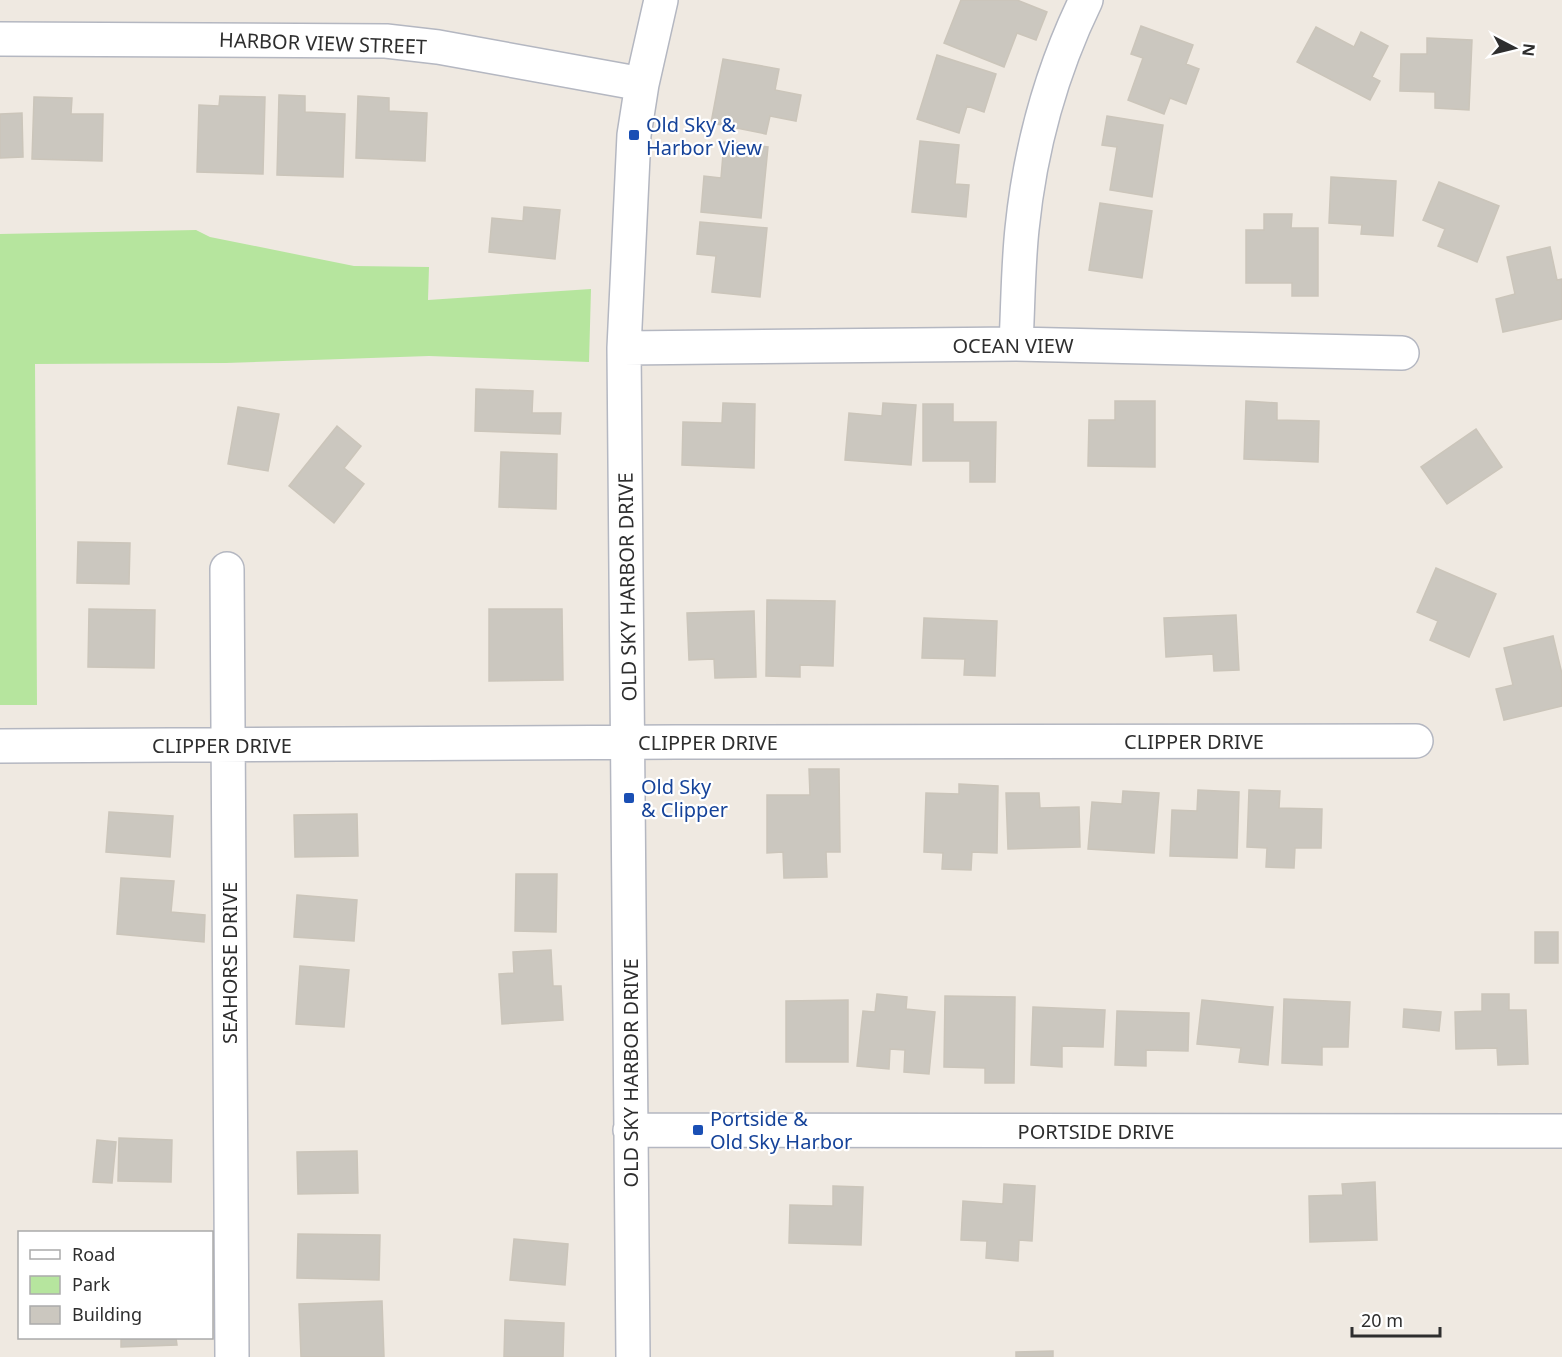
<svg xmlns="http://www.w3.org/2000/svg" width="1562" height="1357" viewBox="0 0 1562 1357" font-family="'Noto Sans',sans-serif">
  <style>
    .green { fill: #b6e59e }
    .building { fill: #cbc7bf; stroke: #cbc5ba; stroke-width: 1.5 }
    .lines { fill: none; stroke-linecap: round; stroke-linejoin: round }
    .minor-casing { stroke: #b4b7c1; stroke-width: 36 }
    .minor { stroke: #fff; stroke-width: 33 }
    .transit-dot { fill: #1a4fb4; stroke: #fff; stroke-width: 2 }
    .labels { text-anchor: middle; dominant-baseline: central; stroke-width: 4.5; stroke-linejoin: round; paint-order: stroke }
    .street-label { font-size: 20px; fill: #2e2e2e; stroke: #fff }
    .transit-label { font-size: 20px; fill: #164399; stroke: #fff; text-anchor: start }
  </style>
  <rect width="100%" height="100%" fill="#efe9e1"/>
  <path class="green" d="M196,230L210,237L354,266L429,267L428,300L591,289L589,362L429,356L226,363L35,364L37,705H0V234Z"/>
  <path class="building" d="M961,0H1017L1047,12L1036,40L1017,33L1004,67L944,43Z
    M1141,26L1193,45L1186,64L1199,69L1186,104L1170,98L1164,114L1128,100L1143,58L1131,54Z
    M1316,27L1354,47L1361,32L1388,46L1372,77L1380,81L1370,100L1297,62Z
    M1427,38L1472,40L1469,110L1435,108V92L1400,91L1401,54H1427Z
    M937,55L996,74L984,112L967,106L959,133L917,119Z
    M723,59L779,69L775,90L801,95L796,121L770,116L766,134L711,123Z
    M279,95L305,96V112L345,114L343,177L277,175Z
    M220,96L265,97L263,174L197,172L199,105L219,106Z
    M358,96L389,98V111L427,113L425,161L356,158Z
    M34,97L72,98L71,114H103L102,161L32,159Z
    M22,113L23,157L0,158V114Z
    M1107,116L1163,125L1152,197L1110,190L1117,147L1102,145Z
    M920,141L959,145L955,184L969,185L966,217L912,212Z
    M724,142L768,147L761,218L701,212L704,176L721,178Z
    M1331,177L1396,181L1393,236L1361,234L1362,225L1329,223Z
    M1439,182L1499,206L1477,262L1438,246L1445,229L1423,220Z
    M1100,203L1152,211L1142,278L1089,270Z
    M524,207L560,210L555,259L489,252L492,218L523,221Z
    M1264,214H1292L1291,228H1318V296H1292V283H1246V230H1264Z
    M700,222L767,228L760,297L712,292L716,256L697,254Z
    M1550,247L1557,280L1562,279V319L1503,332L1496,299L1515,294L1507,257Z
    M476,389L533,391L532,413H561L560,434L475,431Z
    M1115,401H1155V467L1088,466L1089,420H1115Z
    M1246,401L1277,403V420L1319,421L1318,462L1244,459Z
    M723,403L755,404L754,468L682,465L683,422L722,423Z
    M883,403L916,405L911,465L845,460L849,413L882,416Z
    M923,404H953V422H996L995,482H970V461H923Z
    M238,407L279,414L268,471L228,464Z
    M337,426L361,446L344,468L364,484L334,523L289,486Z
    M1476,429L1502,467L1447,504L1421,467Z
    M501,452L557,454L556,509L499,507Z
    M78,542L130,543L129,584L77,583Z
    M1436,568L1496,594L1469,657L1430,640L1438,621L1417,612Z
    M767,600L835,601L833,666L800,665V677L766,676Z
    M89,609L155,610L154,668L88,667Z
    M489,609H562L563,680L489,681Z
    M754,611L756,677L715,678L714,659L689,660L687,613Z
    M1236,615L1239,670L1214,671L1213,654L1166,657L1164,618Z
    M924,618L997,621L995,676L964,675L965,659L922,658Z
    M1553,636L1562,674V706L1504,720L1496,689L1513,685L1504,648Z
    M809,769H839L840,852H826L827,877L784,878L783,852L767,853V795H810Z
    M959,784L998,786L997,853L972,852L971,870L942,869L943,853L924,852L926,793L959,794Z
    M1198,790L1239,792L1237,858L1170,856L1172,810L1197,811Z
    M1249,790L1280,791L1279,808L1322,809L1321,848H1295L1294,868L1266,867L1267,848L1247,847Z
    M1123,791L1159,793L1154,853L1088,849L1092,802L1122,804Z
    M1006,793H1039L1040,808L1079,807L1080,847L1008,849Z
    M109,812L173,816L170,857L106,852Z
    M357,814L358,856L295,857L294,815Z
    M516,874H557L556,932L515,931Z
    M121,878L174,881L171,912L205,915L204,942L117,934Z
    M297,895L357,900L354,941L294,937Z
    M1535,932H1558V963H1535Z
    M551,950L553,986H561L563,1020L502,1024L499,974L514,973L513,952Z
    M300,966L349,970L344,1027L296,1024Z
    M877,994L907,997L906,1009L935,1012L929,1074L904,1072L905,1050L890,1049L889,1069L857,1066L863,1011L875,1012Z
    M1482,994H1509V1010H1526L1528,1064L1498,1065L1497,1048L1456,1049L1455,1012L1482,1011Z
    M945,996L1015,997L1014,1083H985V1068L944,1067Z
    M1284,999L1350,1002L1348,1047H1322V1065L1282,1063Z
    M848,1000V1062H786V1001Z
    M1202,1000L1273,1007L1268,1065L1239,1062L1241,1048L1197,1044Z
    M1033,1007L1105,1010L1103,1047L1062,1046V1067L1031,1065Z
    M1404,1009L1441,1012L1439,1031L1403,1027Z
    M1117,1011L1189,1013L1188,1051L1146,1050V1066L1115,1065Z
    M119,1138L172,1140L171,1182L118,1181Z
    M97,1140L116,1142L112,1183L93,1182Z
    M357,1151L358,1193L298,1194L297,1152Z
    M1375,1182L1377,1240L1310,1242L1309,1196L1343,1195L1342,1184Z
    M1004,1184L1035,1186L1032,1241L1019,1240L1018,1261L986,1258L987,1241L961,1240L963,1201L1003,1204Z
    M833,1186L863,1187L861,1245L789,1243L790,1205L833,1206Z
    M298,1234L380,1235L379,1280L297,1278Z
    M514,1239L568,1244L565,1285L510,1280Z
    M382,1301L384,1357H301L299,1304Z
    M505,1320L564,1323L563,1357H504Z
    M121,1338H176L177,1345L121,1347Z
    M1053,1351V1357H1016V1352Z"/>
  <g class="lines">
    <defs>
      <path id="minor" d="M0,39L386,41L438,47L642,84
        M1016,344C1018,306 1018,267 1022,229C1030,150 1051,72 1086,0
        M624,348L1016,344L1402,353
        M227,569L232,1357
        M0,746L676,742L1416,741
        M630,1130L1562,1131
        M633,1357L624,348L634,135L642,84L661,0"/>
    </defs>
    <use href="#minor" class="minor-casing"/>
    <use href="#minor" class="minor"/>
  </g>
  <g class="transit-dot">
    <rect x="628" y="129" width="12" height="12" rx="3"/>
    <rect x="623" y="792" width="12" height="12" rx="3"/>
    <rect x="692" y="1124" width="12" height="12" rx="3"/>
  </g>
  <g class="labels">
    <g class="street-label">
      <text transform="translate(323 43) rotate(2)">HARBOR VIEW STREET</text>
      <text x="1013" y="345">OCEAN VIEW</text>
      <text transform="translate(627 587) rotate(-91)">OLD SKY HARBOR DRIVE</text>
      <text x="1194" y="741">CLIPPER DRIVE</text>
      <text x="708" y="742">CLIPPER DRIVE</text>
      <text x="222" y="745">CLIPPER DRIVE</text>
      <text transform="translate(229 963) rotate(-90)">SEAHORSE DRIVE</text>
      <text transform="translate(630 1073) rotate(-90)">OLD SKY HARBOR DRIVE</text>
      <text x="1096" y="1131">PORTSIDE DRIVE</text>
    </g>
    <g class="transit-label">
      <text x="646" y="124">Old Sky &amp;<tspan x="646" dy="23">Harbor View</tspan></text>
      <text x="641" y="786">Old Sky<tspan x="641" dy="23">&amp; Clipper</tspan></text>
      <text x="710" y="1118">Portside &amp;<tspan x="710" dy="23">Old Sky Harbor</tspan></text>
    </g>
  </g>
  <rect x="18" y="1231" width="195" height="108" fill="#ffffff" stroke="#ababab" stroke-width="1.5"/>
  <rect x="30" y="1250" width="30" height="9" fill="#ffffff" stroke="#ababab" stroke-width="1.5"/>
  <text x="72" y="1261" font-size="18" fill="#2e2e2e">Road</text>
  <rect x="30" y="1276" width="30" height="18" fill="#b6e59e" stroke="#ababab" stroke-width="1.5"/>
  <text x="72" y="1291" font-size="18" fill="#2e2e2e">Park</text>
  <rect x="30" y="1306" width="30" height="18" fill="#cbc7bf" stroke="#ababab" stroke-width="1.5"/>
  <text x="72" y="1321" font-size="18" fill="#2e2e2e">Building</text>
  <g transform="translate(1514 48) rotate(97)" stroke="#ffffff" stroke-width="4.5" paint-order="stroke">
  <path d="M0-4.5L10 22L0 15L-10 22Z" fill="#2e2e2e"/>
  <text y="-9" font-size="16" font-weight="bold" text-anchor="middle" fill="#2e2e2e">N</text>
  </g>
  <path d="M1352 1327v9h88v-9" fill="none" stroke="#2e2e2e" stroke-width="3"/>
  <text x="1361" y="1327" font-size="18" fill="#2e2e2e" stroke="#ffffff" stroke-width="4.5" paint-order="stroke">20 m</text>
</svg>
